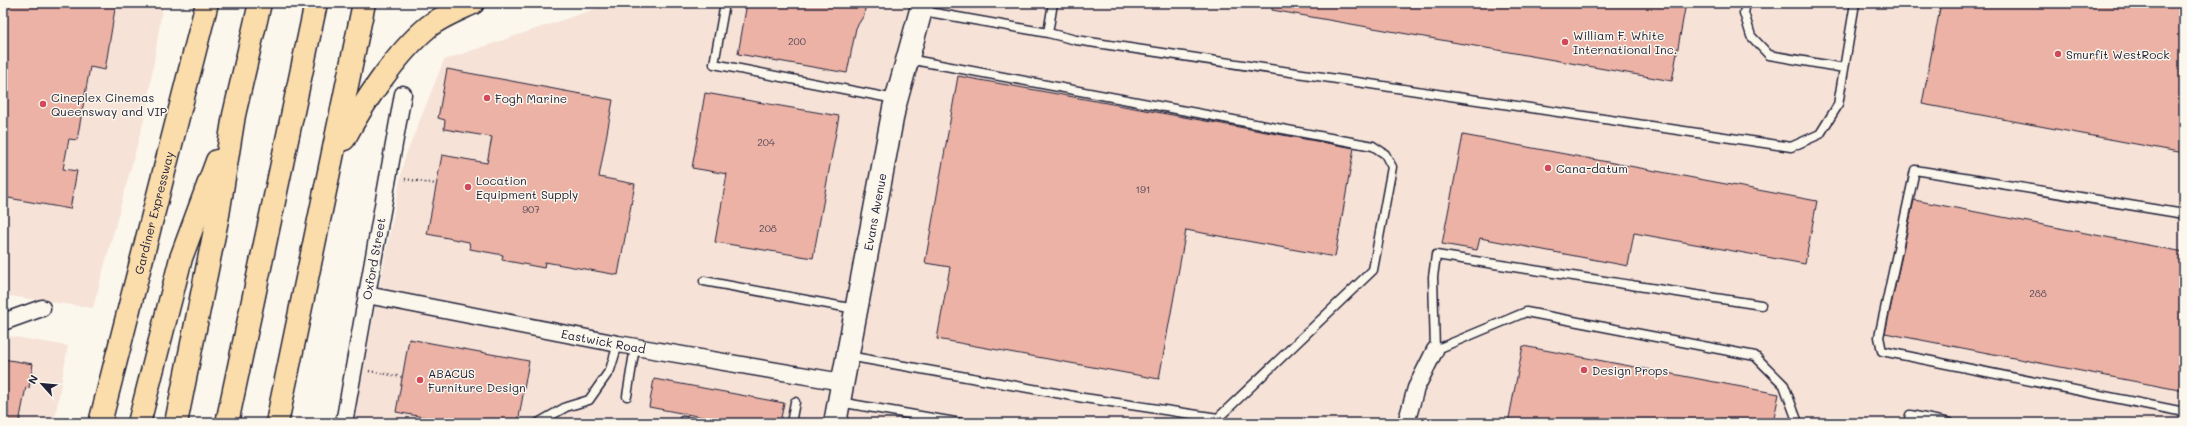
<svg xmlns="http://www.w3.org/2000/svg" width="2187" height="426" viewBox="0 0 2187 426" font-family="Mali,sans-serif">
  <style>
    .built { fill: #f6e2d7 }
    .building { fill: #ebb2a5; stroke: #22223b }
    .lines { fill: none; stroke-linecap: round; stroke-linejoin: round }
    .lane-casing { stroke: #22223b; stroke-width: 11 }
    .street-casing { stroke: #22223b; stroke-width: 19 }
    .secondary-casing { stroke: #22223b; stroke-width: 25 }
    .highway-casing { stroke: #22223b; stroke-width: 25 }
    .path { stroke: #22223b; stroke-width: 2.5; stroke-dasharray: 1 3; stroke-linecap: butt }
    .lane { stroke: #fbf7ec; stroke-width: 8 }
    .street { stroke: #fbf7ec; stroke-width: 16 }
    .secondary { stroke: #fbf7ec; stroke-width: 22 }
    .highway { stroke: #fbddab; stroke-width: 22 }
    .poi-dot { fill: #d1495b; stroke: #fbf7ec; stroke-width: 1.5 }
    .labels { text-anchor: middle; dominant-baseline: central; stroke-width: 3; stroke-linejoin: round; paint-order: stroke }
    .number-label { font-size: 10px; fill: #544656 }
    .poi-label { font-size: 12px; fill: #22223b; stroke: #fbf7ec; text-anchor: start }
    .street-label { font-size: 12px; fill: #22223b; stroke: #fbf7ec }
  </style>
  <rect width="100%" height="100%" fill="#fbf7ec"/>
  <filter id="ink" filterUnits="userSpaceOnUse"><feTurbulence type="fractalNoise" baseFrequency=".025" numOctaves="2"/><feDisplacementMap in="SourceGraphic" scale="8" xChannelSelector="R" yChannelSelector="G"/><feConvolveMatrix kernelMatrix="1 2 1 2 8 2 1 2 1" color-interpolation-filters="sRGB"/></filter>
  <g filter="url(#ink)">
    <path class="built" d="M3,3H163L146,112L93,308L3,295Z
      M613,3H2184V423H353L404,160L444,60Z
      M3,335L68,346L54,423H3Z"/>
    <path class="building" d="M3,3H116L105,70L90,67L77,140L69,139L63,169L77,171L70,209L3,197Z
      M747,3H866L864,15L856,28L847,73L738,54Z
      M1272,3H1686L1672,81L1272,10Z
      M1941,3H2184V153L1922,104Z
      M447,69L613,100L599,177L635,184L618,275L545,262L544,268L502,260L503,255L470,249L469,242L427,234L442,155L487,163L492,137L444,129L445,120L438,118Z
      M958,76L1354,148L1335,257L1186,230L1159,379L937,339L950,267L925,263Z
      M705,93L839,116L813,258L715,242L727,174L692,168Z
      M1463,135L1817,201L1805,264L1634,233L1628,266L1480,238L1477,250L1442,244Z
      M1914,200L2184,252V391L1885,333Z
      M409,339L529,361L518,423H456L396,412Z
      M1523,346L1779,394L1773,423H1508Z
      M3,359L33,364L29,388L26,387L19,423H3Z
      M654,379L784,403L780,423H734L649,407Z"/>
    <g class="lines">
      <defs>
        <path id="lane" d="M725,3L714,64L895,99
          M1746,3L1744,13L1751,36L1769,55L1844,68
          M923,11L1048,33L1053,3
          M1048,33L1076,40L1791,147L1820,134L1838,105L1855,3
          M2184,214L1915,170L1879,337L1882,351L2184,412
          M704,281L855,309
          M1761,305L1436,255L1433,277L1435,350L1526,312L1755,356L1784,385L1798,423
          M848,356L1084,398L1218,418L1373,270L1392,167L1385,154L1373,146L908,59
          M627,396L635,347
          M839,402L961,423
          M683,421L696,423
          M538,423L566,407L589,400L610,370L618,344
          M791,423L795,402
          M1908,423L1910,415L1950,423"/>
        <g id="street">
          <path id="s1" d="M367,295L618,344L842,382"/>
          <path d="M3,322L42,308"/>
          <path id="s2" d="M344,423L403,94"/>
          <path d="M1406,423L1416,388L1435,350"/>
        </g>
        <g id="secondary">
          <path id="s3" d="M835,423L894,108L923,3"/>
        </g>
        <g id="highway">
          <path d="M344,139C363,103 396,54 428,27C440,17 458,10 473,3"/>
          <path id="s4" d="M100,423L207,3"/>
          <path d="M139,423L181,258L217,161"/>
          <path d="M176,423L218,215L234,115L260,3"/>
          <path d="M227,423L316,3"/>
          <path d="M277,423L364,3"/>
        </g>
      </defs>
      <use href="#lane" class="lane-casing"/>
      <use href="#street" class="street-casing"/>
      <use href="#secondary" class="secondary-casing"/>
      <use href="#highway" class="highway-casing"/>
      <path class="path" d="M405,179L436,184
        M369,371L402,377"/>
      <use href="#lane" class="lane"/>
      <use href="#street" class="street"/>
      <use href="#secondary" class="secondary"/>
      <use href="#highway" class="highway"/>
    </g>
  </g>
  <g class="poi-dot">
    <circle cx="1565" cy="42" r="4"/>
    <circle cx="2058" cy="54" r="4"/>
    <circle cx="487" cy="98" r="4"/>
    <circle cx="43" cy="104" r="4"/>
    <circle cx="1548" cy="168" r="4"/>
    <circle cx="468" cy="187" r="4"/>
    <circle cx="1584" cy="370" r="4"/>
    <circle cx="420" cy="380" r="4"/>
  </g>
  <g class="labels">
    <g class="number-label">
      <text x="797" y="41">200</text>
      <text x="766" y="142">204</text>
      <text x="1143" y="189">191</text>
      <text x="531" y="209">907</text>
      <text x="768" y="228">208</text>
      <text x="2038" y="293">288</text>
    </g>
    <g class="poi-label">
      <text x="1573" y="35">William F. White<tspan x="1573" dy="14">International Inc.</tspan></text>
      <text x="2066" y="54">Smurfit WestRock</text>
      <text x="51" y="97">Cineplex Cinemas<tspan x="51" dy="14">Queensway and VIP</tspan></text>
      <text x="495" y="98">Fogh Marine</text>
      <text x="1556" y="168">Cana-datum</text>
      <text x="476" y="180">Location<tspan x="476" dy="14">Equipment Supply</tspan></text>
      <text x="1592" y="370">Design Props</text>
      <text x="428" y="373">ABACUS<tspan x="428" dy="14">Furniture Design</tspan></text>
    </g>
    <g class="street-label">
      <text stroke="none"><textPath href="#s3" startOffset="215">Evans Avenue</textPath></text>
      <text stroke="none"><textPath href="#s4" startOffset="217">Gardiner Expressway</textPath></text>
      <text stroke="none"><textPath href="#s2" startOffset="167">Oxford Street</textPath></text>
      <text stroke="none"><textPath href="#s1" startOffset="241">Eastwick Road</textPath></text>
    </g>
  </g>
  <rect width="2187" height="426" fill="none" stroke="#fbf7ec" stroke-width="16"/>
  <rect x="8" y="8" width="2171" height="410" fill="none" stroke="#22223b" stroke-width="1.5" filter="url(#ink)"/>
  <g transform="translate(42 384) rotate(297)" stroke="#fbf7ec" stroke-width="3" paint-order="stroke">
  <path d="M0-3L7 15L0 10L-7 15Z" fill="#22223b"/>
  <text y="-6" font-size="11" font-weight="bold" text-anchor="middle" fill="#22223b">N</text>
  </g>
</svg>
